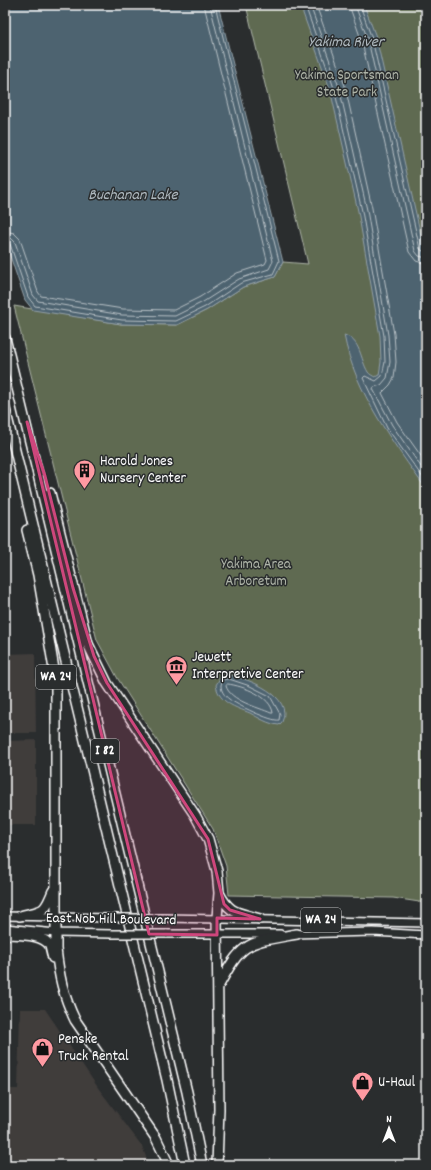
<svg xmlns="http://www.w3.org/2000/svg" width="431" height="1170" viewBox="0 0 431 1170" font-family="Dekko,sans-serif">
  <style>
    .built { fill: #3f3c3b }
    .green { fill: #5e6a51; stroke: #aeb4a8 }
    .water { fill: #4d6370; stroke: #94a1a9 }
    .lines { fill: none; stroke-linecap: round; stroke-linejoin: round }
    .shore { stroke: #b8c1c6; stroke-width: 1 }
    .major-casing { stroke: #fff; stroke-width: 10 }
    .highway-casing { stroke: #fff; stroke-width: 12 }
    .major { stroke: #2a2d2e; stroke-width: 7 }
    .highway { stroke: #2a2d2e; stroke-width: 9 }
    .major-bridge-casing { stroke: #fff; stroke-width: 10; stroke-linecap: butt }
    .major-bridge { stroke: #2a2d2e; stroke-width: 7 }
    .marked { fill: #ce467c; fill-opacity: 0.2; stroke: #ce467c; stroke-width: 3; stroke-linejoin: round }
    .labels { text-anchor: middle; dominant-baseline: central; stroke-width: 3; stroke-linejoin: round; paint-order: stroke }
    .shield { fill: #2a2d2e; stroke: #bfc0c0; stroke-width: 1 }
    .shield-label { font-size: 14px; font-weight: bold; fill: #fff }
    .park-label { font-size: 15px; fill: #aeb4a8; stroke: #2a2d2e }
    .poi-label { font-size: 15px; fill: #fff; stroke: #2a2d2e; text-anchor: start }
    .street-label { font-size: 15px; fill: #fff; stroke: #2a2d2e }
    .water-label { font-size: 16px; font-style: italic; fill: #afb9bf; stroke: #2a2d2e }
  </style>
  <rect width="100%" height="100%" fill="#2a2d2e"/>
  <filter id="ink" filterUnits="userSpaceOnUse"><feTurbulence type="fractalNoise" baseFrequency=".025" numOctaves="2"/><feDisplacementMap in="SourceGraphic" scale="8" xChannelSelector="R" yChannelSelector="G"/><feConvolveMatrix kernelMatrix="1 2 1 2 8 2 1 2 1" color-interpolation-filters="sRGB"/></filter>
  <g filter="url(#ink)">
    <path class="built" d="M35,653L36,733H5V654Z
      M36,740V825H8L7,741Z
      M20,1009H45L99,1089L142,1146L149,1165H5V1089H18Z"/>
    <path class="green" d="M246,5H426V903L393,898L229,895L226,866L213,829L118,679L97,640L14,306L121,324L177,325L207,310L243,287L275,277L283,262L308,264Z"/>
    <path class="water" d="M5,5H218L283,262L275,277L243,287L207,310L177,325L121,324L33,310L25,300L5,241Z
      M300,5H364L376,37L426,258V489C393,442 355,393 344,335C361,340 360,359 368,372C369,374 373,376 375,377L379,375L381,362L380,336L358,211L330,89Z
      M230,675C249,679 294,696 282,722L279,725C268,724 259,718 250,713C235,707 219,703 216,685L221,676Z"/>
    <g class="lines">
      <path class="shore" d="M305,5L334,88L362,211L384,336L385,362L382,376L376,381L365,376L363,378L387,428L426,482
        M310,5L339,87L367,210L388,335L390,362L387,378L381,385L374,387L373,389L392,425L426,474
        M316,5L345,86L372,208L394,334L396,362L394,378L390,385L382,393L397,422L426,463
        M349,5L362,42L409,252L416,261L426,264
        M355,5L368,40L415,251L419,256L426,258
        M360,5L372,39L420,249L426,253
        M5,231L14,233L20,239L38,292L41,296L123,309L174,310L200,297L237,273L265,264L267,260L204,5
        M5,237L11,238L15,242L33,295L38,301L122,315L175,316L203,302L239,279L269,269L273,261L210,5
        M5,242L10,244L28,297L35,306L122,320L176,321L205,307L241,283L273,274L279,261L215,5
        M229,679L250,686L270,696L280,714L279,720C272,722 235,704 229,699C224,695 221,691 221,685L223,680Z
        M228,684C243,686 271,696 273,713H271C258,707 230,701 226,686Z"/>
      <defs>
        <path id="major" d="M5,916L109,918
          M164,918L426,923
          M5,928L56,933L112,934
          M166,934H280
          M292,934L373,932L426,935"/>
        <path id="highway" d="M5,338L187,1092L202,1165
          M5,409L167,1080L185,1165
          M50,493L88,644L107,683L195,815L208,839L217,871L219,893L217,918L219,1109L217,1165
          M27,530L38,575L56,681V949C59,976 63,995 75,1020L156,1138L169,1165
          M219,893C230,915 239,912 260,919
          M20,916C43,910 44,914 53,891
          M5,934C17,935 43,933 50,946C51,950 52,955 53,958
          M218,987C243,940 247,943 297,934"/>
      </defs>
      <use href="#major" class="major-casing"/>
      <use href="#highway" class="highway-casing"/>
      <use href="#major" class="major"/>
      <use href="#highway" class="highway"/>
      <defs>
        <path id="major-bridge" d="M109,918H164
          M112,934H166"/>
      </defs>
      <use href="#major-bridge" class="major-bridge-casing"/>
      <use href="#major-bridge" class="major-bridge"/>
    </g>
  </g>
  <path class="marked" d="M27,422L45,476L73,588L94,656L107,683L208,839L224,904L230,910L260,919L217,918V935L149,934Z"/>
  <defs>
    <symbol id="building-pin" viewBox="-11 -11 22 30"><path d="M0 17L-7.5 6A9.5 9.5 0 1 1 7.5 6Z" fill="#ff9aa2" stroke="#2a2d2e"/><path d="M-4-6H4V6H1V3H-1V6H-4ZM-2.5-4.3h1.7v1.8h-1.7ZM.8-4.3h1.7v1.8H.8ZM-2.5-1h1.7V.8h-1.7ZM.8-1h1.7V.8H.8Z" fill="#111"/></symbol>
    <symbol id="museum-pin" viewBox="-11 -11 22 30"><path d="M0 17L-7.5 6A9.5 9.5 0 1 1 7.5 6Z" fill="#ff9aa2" stroke="#2a2d2e"/><path d="M0-6L6-3V-2H-6V-3ZM-5-1h2V3h-2ZM-1-1h2V3h-2ZM3-1h2V3H3ZM-6 4H6V6H-6Z" fill="#111"/></symbol>
    <symbol id="shop-pin" viewBox="-11 -11 22 30"><path d="M0 17L-7.5 6A9.5 9.5 0 1 1 7.5 6Z" fill="#ff9aa2" stroke="#2a2d2e"/><path d="M-5-2.5h2.3a2.7 3.5 0 0 1 5.4 0H5L5.5 6h-11ZM-1.5-2.5h3a1.5 2.3 0 0 0-3 0Z" fill="#111"/></symbol>
  </defs>
  <g fill-rule="evenodd">
    <use href="#building-pin" x="72" y="458" width="25" height="34"/>
    <use href="#museum-pin" x="164" y="654" width="25" height="34"/>
    <use href="#shop-pin" x="30" y="1036" width="25" height="34"/>
    <use href="#shop-pin" x="350" y="1070" width="25" height="34"/>
  </g>
  <g class="labels">
    <g class="shield">
      <rect x="36" y="665" width="40" height="24" rx="3"/>
      <rect x="91" y="739" width="28" height="24" rx="3"/>
      <rect x="301" y="908" width="40" height="24" rx="3"/>
    </g>
    <g class="shield-label">
      <text x="56" y="677">WA 24</text>
      <text x="105" y="751">I 82</text>
      <text x="321" y="920">WA 24</text>
    </g>
    <g class="park-label">
      <text x="347" y="76">Yakima Sportsman<tspan x="347" dy="17">State Park</tspan></text>
      <text x="256" y="565">Yakima Area<tspan x="256" dy="17">Arboretum</tspan></text>
    </g>
    <g class="poi-label">
      <text x="100" y="462">Harold Jones<tspan x="100" dy="17">Nursery Center</tspan></text>
      <text x="192" y="658">Jewett<tspan x="192" dy="17">Interpretive Center</tspan></text>
      <text x="58" y="1040">Penske<tspan x="58" dy="17">Truck Rental</tspan></text>
      <text x="378" y="1083">U-Haul</text>
    </g>
    <g class="street-label">
      <text transform="translate(111 920) rotate(1)">East Nob Hill Boulevard</text>
    </g>
    <g class="water-label">
      <text x="346" y="42">Yakima River</text>
      <text x="133" y="195">Buchanan Lake</text>
    </g>
  </g>
  <rect width="431" height="1170" fill="none" stroke="#2a2d2e" stroke-width="20"/>
  <rect x="10" y="10" width="411" height="1150" fill="none" stroke="#fff" stroke-width="1.5" filter="url(#ink)"/>
  <g transform="translate(389 1128)" stroke="#2a2d2e" stroke-width="3" paint-order="stroke">
  <path d="M0-3L7 15L0 10L-7 15Z" fill="#ffffff"/>
  <text y="-6" font-size="11" font-weight="bold" text-anchor="middle" fill="#ffffff">N</text>
  </g>
</svg>
